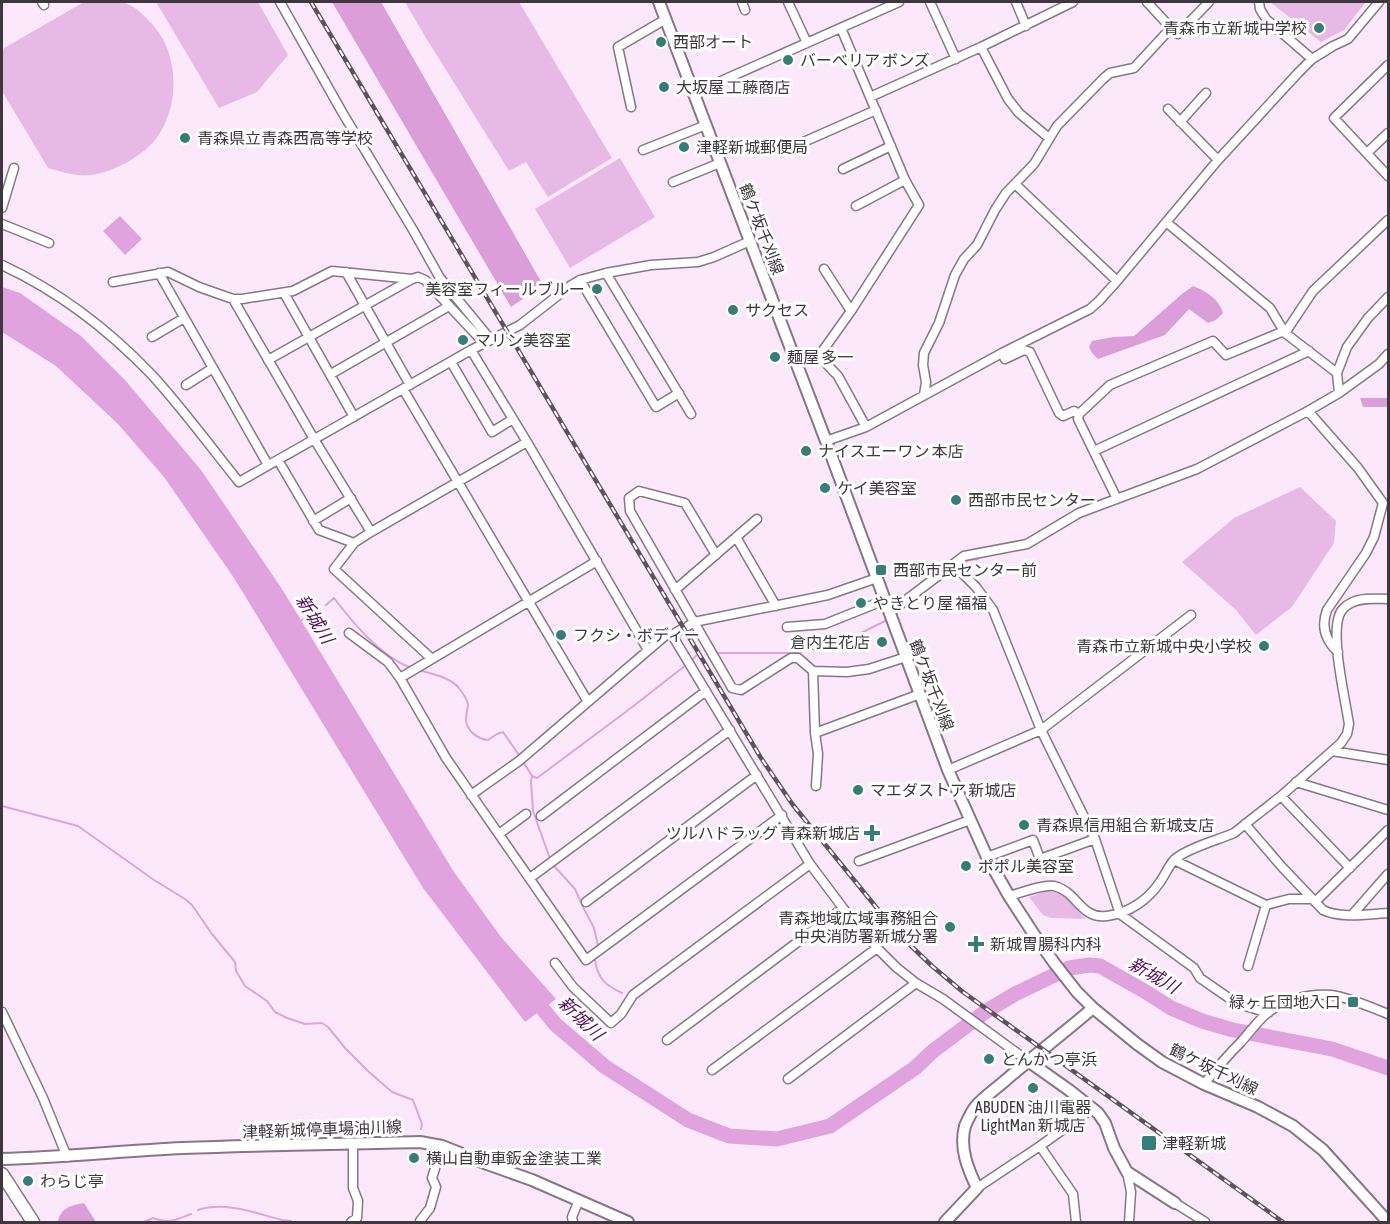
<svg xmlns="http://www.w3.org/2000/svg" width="1390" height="1224" viewBox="0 0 1390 1224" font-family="'Asap Condensed','Noto Sans JP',sans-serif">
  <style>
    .green { fill: #e7bae5 }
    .forest { fill: #db9ed9 }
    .water { fill: #e0a3de }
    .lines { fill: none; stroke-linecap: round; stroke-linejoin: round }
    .stream { stroke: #e0a3de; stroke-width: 2 }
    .river { stroke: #e0a3de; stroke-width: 15 }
    .minor-casing { stroke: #887687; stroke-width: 11 }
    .major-casing { stroke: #887687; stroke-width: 14 }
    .highway-casing { stroke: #887687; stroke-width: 15 }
    .minor { stroke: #fff; stroke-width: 8 }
    .major { stroke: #fff; stroke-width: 10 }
    .highway { stroke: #fff; stroke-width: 12 }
    .rail-casing { stroke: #5d535d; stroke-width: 4.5 }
    .rail { stroke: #fff; stroke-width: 2; stroke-dasharray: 7; stroke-linecap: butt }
    .poi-dot { fill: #357d78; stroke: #fff; stroke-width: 2 }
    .labels { text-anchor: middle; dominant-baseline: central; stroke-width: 6; stroke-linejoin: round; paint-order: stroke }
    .poi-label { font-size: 16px; fill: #3f373f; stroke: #fff; text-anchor: start }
    .street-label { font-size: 16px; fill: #3f373f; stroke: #fff }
    .water-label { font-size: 18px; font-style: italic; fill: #550b56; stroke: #fff }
  </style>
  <rect width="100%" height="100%" fill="#fce8fb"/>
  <path class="green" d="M84,2C95,2 115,0 125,3C136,7 145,16 153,25C180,55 180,108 155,140C142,156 114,172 92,175C77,177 62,172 48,168L2,91V55L4,48Z
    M156,2H258L288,55L257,92L219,108Z
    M405,2H519L612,158L548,197L526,162L509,171L426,38Z
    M1270,2H1366L1344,30L1321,42Z
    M620,158L655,217L570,268L535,209Z
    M1300,487L1336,521L1334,543L1292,607L1256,635L1236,610L1182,562L1234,518Z
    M1047,891C1068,892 1072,906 1086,919L1051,918L1043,915L1029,897Z"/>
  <path class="forest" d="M332,2H381L543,285L511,307Z
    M1193,286C1206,291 1219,299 1223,313L1216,320L1208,323L1189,309L1165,335L1098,359L1092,353L1089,347L1092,341L1113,337L1134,336L1182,294Z
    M1360,398H1388V407H1363Z
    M84,1203L96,1222H58C60,1208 72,1205 84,1203Z"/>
  <path class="water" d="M120,216L142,239L125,255L103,231Z
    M2,287L20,293L81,336L125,380L201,470L282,589L454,872L501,937L556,999L525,1022L423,888L234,578L164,477L118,424L56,366L2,332Z"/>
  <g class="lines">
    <path class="stream" d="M961,565L969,560L978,559
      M326,605L334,598C354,624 380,656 411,668
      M300,621L315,612
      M717,653H798L807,649L833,651L844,647L852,639L861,633L885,621
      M692,660L697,655
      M419,670C432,674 449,677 458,687C462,692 467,699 468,704C468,709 466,714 466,719C466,731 478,739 488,740L497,734L503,732L519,755
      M524,763L532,776L537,778L627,711L686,665
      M532,776L531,781L533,811L549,856
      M2,806L78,826L154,880L185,899L192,905L212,934L235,962L236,971L245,986L267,1001L275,1012L287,1018L305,1024L322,1023L328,1027L345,1048L369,1072L392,1092L413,1100L422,1124L421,1129
      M555,867L575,889L584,909L594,928L598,945
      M595,960C598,979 605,985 622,993
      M198,1210C225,1201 255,1213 282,1220L291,1221
      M144,1222L153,1218C170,1224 175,1220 191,1214"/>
    <path class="river" d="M530,993L555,1024L604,1066L688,1120L729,1136L777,1139L830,1126L915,1068L933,1051L985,1012L1015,994L1069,968L1090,965L1100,966L1146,992L1171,1008L1202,1021L1233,1030L1332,1049L1388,1068"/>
    <defs>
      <path id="minor" d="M42,2L44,5
        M280,2L342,112L413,230L440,278L491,340
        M742,2L745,10
        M788,2L807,43
        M930,2L956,59
        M1016,2L1026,26
        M1259,2L1260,9L1266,19L1312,59
        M1171,28L1178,34L1209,2
        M981,47L1008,99L1019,113L1049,138
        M1388,65L1334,118L1388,176
        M694,93L899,2
        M870,97L981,47L1073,2
        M631,107L618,47L666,19
        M1168,109L1218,160
        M1180,122L1206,93
        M790,148L876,110
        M643,150L706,125
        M1367,153L1388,133
        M843,169L891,146
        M673,182L720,163
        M1015,184L1117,281
        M856,206L905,180
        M2,208L14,168
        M1166,222L1270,308L1285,333L1337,373
        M2,224L49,243
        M2,265C58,291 109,330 152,375C183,409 210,446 239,482L471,350L520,325L570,286L580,280L606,273L651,265L698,262L714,257L750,241
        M824,269L851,311
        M346,272L410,385
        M159,273L268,465
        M606,273L691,414
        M580,280L656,407L679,393
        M113,282L168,272L199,287L233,299H242L293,291L332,271L412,279
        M284,293L354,417
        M233,299L314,439L371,532L527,442
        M1285,333L1313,291L1388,220
        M152,337L184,318
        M471,350L527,442L648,650
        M1002,353L1005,359L1024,350L1030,352L1059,413L1063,416L1074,411L1079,414L1110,385L1213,341L1226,355L1284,331
        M819,356L838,376L866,427
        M268,360L412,279L418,277L425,280L484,343
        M451,362L492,432L513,419
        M796,364L819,356L851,311L919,205L905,180L841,28
        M331,374L449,306
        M186,385L213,368
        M403,389L588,702
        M1339,393L1337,373L1347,347L1368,318L1388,297
        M924,395L926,382L923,365L924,353L939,323L955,275L964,259L977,245L995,210L1006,193L1034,164L1057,126L1103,79L1110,73L1134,68L1171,28L1147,2
        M1308,411L1358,468L1383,503L1374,537L1366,553L1327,610C1321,626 1325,640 1338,652
        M1079,414L1078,419L1117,499
        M826,441L866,427L1002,353L1090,309L1099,301L1117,281L1218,160L1298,73L1312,59L1333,46L1348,39L1379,2
        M1094,451L1309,351
        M278,460L319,530L354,543L371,532
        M313,521L351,498
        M736,537L776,606
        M354,543L334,569L432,659
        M716,555L685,503L639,491L629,498L630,511L732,688L741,690L791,658H798L813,671L847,672L869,669L906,657
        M953,564L976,587L993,610L1041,730L1095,839L1120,914L1194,968L1200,978L1236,1003L1268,1013
        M675,590L757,519
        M889,613L964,556L1027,544L1079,513L1197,469L1308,411L1339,393L1379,364L1388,354
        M688,626L694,622L828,595L877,578
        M787,627L825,624L885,600
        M349,633L388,662L400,678L446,758L586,960L782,815
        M672,635L682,629
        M813,671L815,733L818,754L816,786
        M400,678L597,561
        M815,733L920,694
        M1332,751L1388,760
        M948,770L1041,730L1191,615
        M1296,782L1388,810
        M471,795L519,761L666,635H672L810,864L843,908L877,948L896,967L916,983L943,999L1028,1061
        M1281,796L1350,868
        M541,816L706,691
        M1245,824L1282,867L1323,910C1341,919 1369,914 1388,913
        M499,834L526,814
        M987,857L1033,840L1040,859L1095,839
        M1174,860L1266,905L1289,899H1312
        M859,861L970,820
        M530,878L730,730
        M1009,896C1021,893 1043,884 1054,886C1077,891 1081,920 1107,916C1129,913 1148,900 1160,882C1165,875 1169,865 1175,859C1188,848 1218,840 1234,833L1239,829L1281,796L1341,743L1347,734L1349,724C1345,698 1331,639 1339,616C1340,611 1346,605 1351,603C1362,597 1377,599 1388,599
        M586,902L757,775
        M1315,902L1388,830
        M1352,915L1388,874
        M555,963L573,987L611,1023L621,1014L633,995L810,864
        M1248,966L1266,905
        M2,1012L43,1098L67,1157
        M667,1040L843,908
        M712,1070L877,948
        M788,1079L916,983
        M1204,1084C1216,1069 1228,1055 1241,1042C1249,1033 1257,1022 1266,1014C1283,1000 1309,993 1331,995C1351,998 1370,1007 1388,1014
        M1040,1146L1073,1194L1076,1222
        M1127,1172L1131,1192L1129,1222
        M977,1188L1040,1146L1093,1108
        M1175,1203L1205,1222
        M420,1221L430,1208L436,1187L432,1178L442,1146
        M351,1222L357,1218L358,1201L353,1188V1144
        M573,1222L572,1217L579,1200"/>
      <path id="major" d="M659,2L826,441L948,770L987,857L1009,896L1035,936L1055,964L1077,992L1093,1008L1137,1044L1162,1062L1204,1084L1258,1107L1293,1126L1323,1150L1388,1222
        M1028,1061L1069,1090L1098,1113L1105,1123L1114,1148L1127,1172L1175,1203
        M2,1159C62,1157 123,1151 183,1148C262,1145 341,1144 420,1142L442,1146L487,1164L532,1180L628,1222
        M945,1222L977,1188C968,1169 959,1148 965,1126C968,1119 971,1112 976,1106C985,1096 997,1088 1007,1079C1035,1055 1065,1032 1093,1008"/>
      <path id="highway" d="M2,1174L33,1222"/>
    </defs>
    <use href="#minor" class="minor-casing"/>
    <use href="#major" class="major-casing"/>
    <use href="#highway" class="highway-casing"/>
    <use href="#minor" class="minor"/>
    <use href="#major" class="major"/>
    <use href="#highway" class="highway"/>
    <defs>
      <path id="rail" d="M311,2L761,758L793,805L876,907L910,945L932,966L963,992L1283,1222"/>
    </defs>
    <use href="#rail" class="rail-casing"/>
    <use href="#rail" class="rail"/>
  </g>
  <g class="poi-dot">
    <circle cx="1319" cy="28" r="6"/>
    <circle cx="661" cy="42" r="6"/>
    <circle cx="788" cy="60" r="6"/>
    <circle cx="664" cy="87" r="6"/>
    <circle cx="185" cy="138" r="6"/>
    <circle cx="684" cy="147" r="6"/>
    <circle cx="597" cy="289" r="6"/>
    <circle cx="733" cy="310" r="6"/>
    <circle cx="463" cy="340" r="6"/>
    <circle cx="775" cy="357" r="6"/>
    <circle cx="806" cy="451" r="6"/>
    <circle cx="825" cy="488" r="6"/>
    <circle cx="956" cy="500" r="6"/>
    <rect x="875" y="564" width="12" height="12" rx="3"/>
    <circle cx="861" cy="603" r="6"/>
    <circle cx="561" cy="635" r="6"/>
    <circle cx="882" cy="642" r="6"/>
    <circle cx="1264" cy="646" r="6"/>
    <circle cx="858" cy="790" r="6"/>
    <circle cx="1024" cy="825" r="6"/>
    <path d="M869 824h6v6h6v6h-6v6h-6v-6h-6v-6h6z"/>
    <circle cx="966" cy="866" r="6"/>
    <circle cx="950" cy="927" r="6"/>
    <path d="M973 935h6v6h6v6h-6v6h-6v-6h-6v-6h6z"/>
    <rect x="1347" y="996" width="12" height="12" rx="3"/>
    <circle cx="989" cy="1059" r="6"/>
    <circle cx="1033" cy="1088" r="6"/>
    <rect x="1141" y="1135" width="16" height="16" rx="3"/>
    <circle cx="414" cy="1158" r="6"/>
    <circle cx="28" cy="1181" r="6"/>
  </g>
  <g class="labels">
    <g class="poi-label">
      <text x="1307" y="28" text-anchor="end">青森市立新城中学校</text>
      <text x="673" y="42">西部オート</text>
      <text x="800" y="60">バーべリア ボンズ</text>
      <text x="676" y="87">大坂屋 工藤商店</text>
      <text x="197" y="138">青森県立青森西高等学校</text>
      <text x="696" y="147">津軽新城郵便局</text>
      <text x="585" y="289" text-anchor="end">美容室フィールブルー</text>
      <text x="745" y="310">サクセス</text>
      <text x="475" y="340">マリン美容室</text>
      <text x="787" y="357">麺屋 多一</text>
      <text x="818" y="451">ナイスエーワン 本店</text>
      <text x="837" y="488">ケイ美容室</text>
      <text x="968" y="500">西部市民センター</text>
      <text x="893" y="570">西部市民センター前</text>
      <text x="873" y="603">やきとり屋 福福</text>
      <text x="573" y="635">フクシ・ボディー</text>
      <text x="870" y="642" text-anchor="end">倉内生花店</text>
      <text x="1252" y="646" text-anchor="end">青森市立新城中央小学校</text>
      <text x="870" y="790">マエダストア 新城店</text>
      <text x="1036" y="825">青森県信用組合 新城支店</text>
      <text x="860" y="833" text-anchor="end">ツルハドラッグ 青森新城店</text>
      <text x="978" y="866">ポポル美容室</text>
      <text x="938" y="918" text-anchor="end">青森地域広域事務組合<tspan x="938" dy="18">中央消防署新城分署</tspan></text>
      <text x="990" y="944">新城胃腸科内科</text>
      <text x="1341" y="1002" text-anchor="end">緑ヶ丘団地入口</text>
      <text x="1001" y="1059">とんかつ亭浜</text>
      <text x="1033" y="1107" text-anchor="middle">ABUDEN 油川電器<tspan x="1033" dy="18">LightMan 新城店</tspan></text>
      <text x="1162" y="1143">津軽新城</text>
      <text x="426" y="1158">横山自動車鈑金塗装工業</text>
      <text x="40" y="1181">わらじ亭</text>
    </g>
    <g class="street-label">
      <text transform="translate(762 229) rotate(69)">鶴ケ坂千刈線</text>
      <text transform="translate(932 685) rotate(69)">鶴ケ坂千刈線</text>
      <text transform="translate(1214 1069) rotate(26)">鶴ケ坂千刈線</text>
      <text transform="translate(322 1129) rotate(-2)">津軽新城停車場油川線</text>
    </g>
    <g class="water-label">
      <text transform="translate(315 619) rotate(58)">新城川</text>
      <text transform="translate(1154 975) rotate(30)">新城川</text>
      <text transform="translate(581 1018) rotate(44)">新城川</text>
    </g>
  </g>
  <rect width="1390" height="1224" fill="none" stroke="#3f373f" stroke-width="6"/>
</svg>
